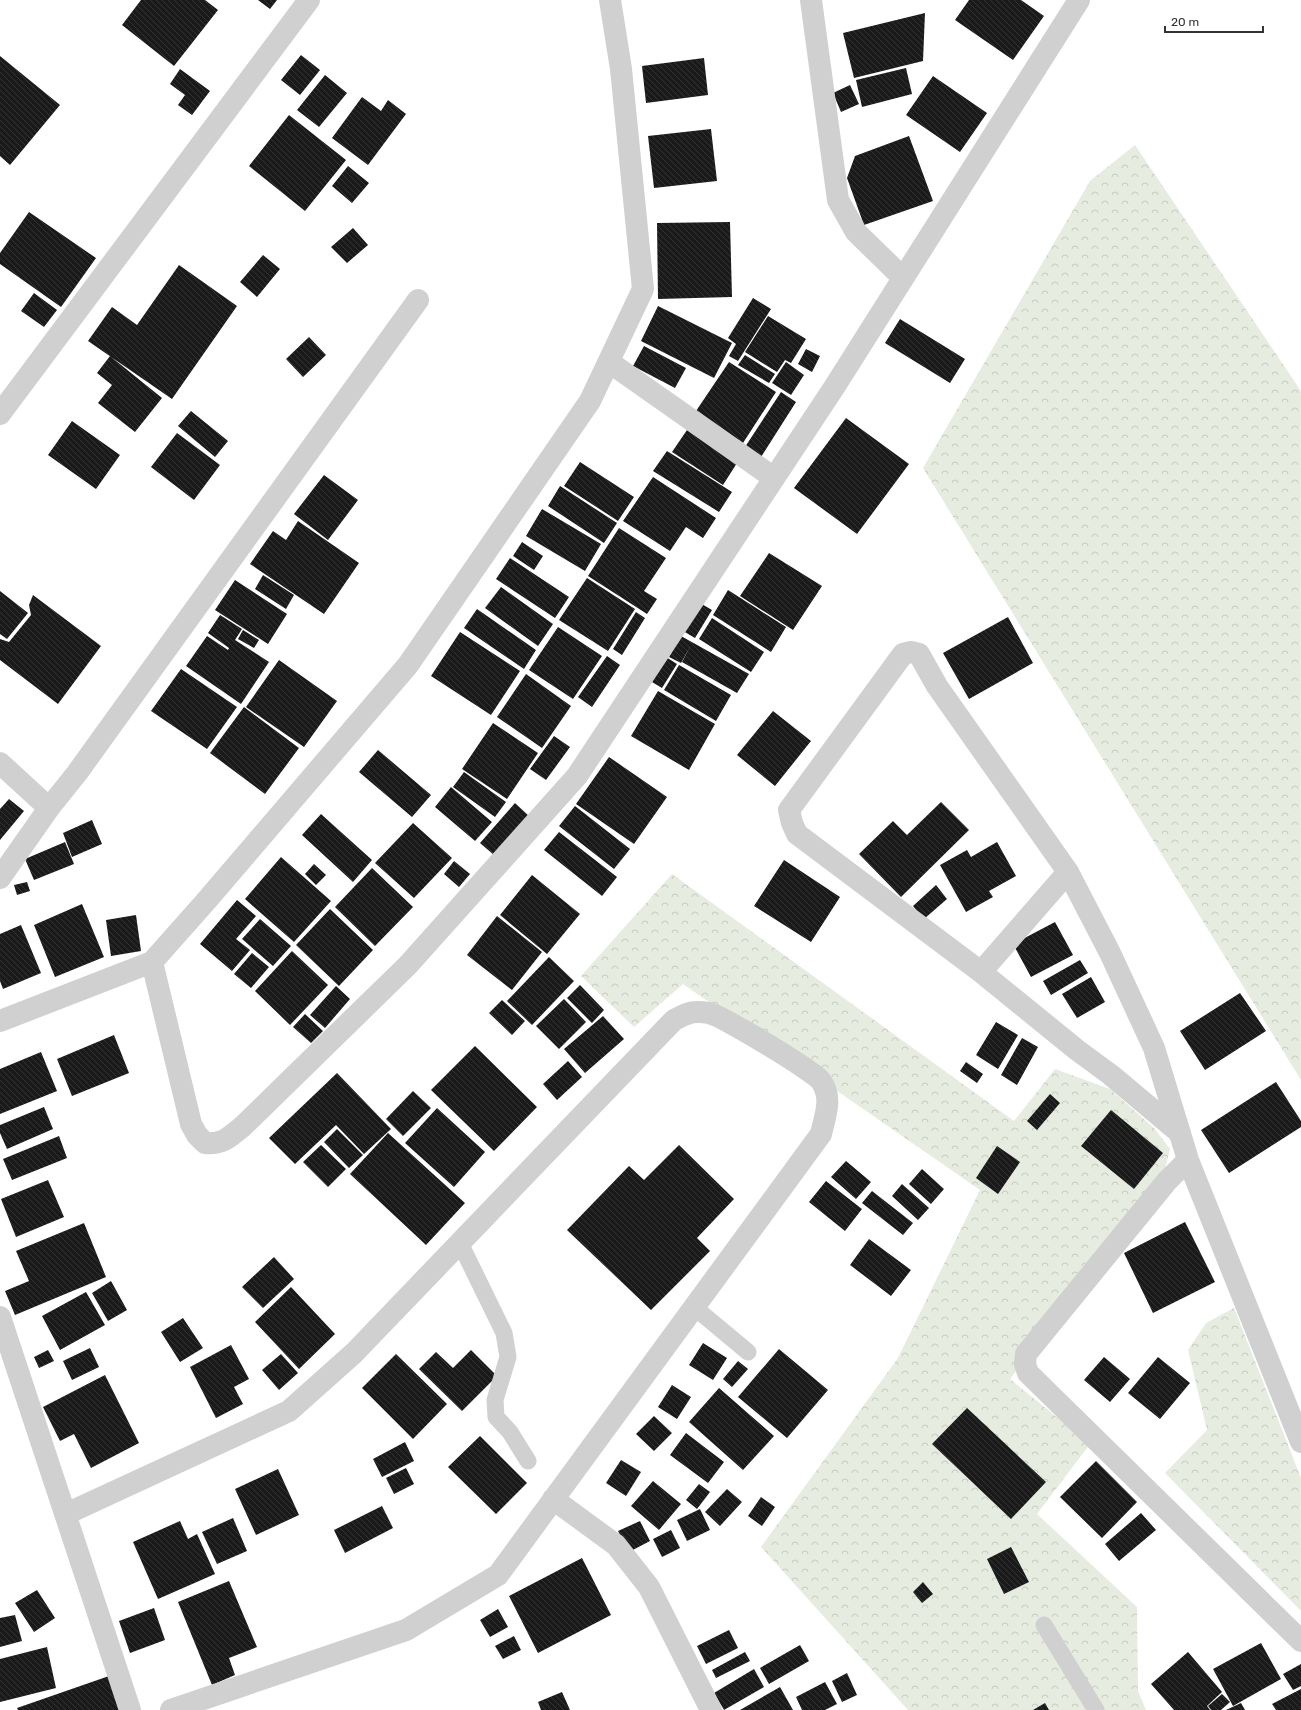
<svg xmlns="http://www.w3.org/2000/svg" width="1301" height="1710" viewBox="0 0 1301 1710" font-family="Rubik,sans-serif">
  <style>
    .park { fill: url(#park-crowns) }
    .building { fill: url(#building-back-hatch) }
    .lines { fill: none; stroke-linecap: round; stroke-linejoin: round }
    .service { stroke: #d0d0d0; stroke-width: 17 }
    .minor { stroke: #d0d0d0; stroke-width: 22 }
  </style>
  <defs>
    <pattern id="park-crowns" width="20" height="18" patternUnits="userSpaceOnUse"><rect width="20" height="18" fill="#e6ecdf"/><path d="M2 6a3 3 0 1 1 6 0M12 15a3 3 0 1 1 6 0" fill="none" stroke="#c6cbc0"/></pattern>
    <pattern id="building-back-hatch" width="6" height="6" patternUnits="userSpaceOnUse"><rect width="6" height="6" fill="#1a1a1a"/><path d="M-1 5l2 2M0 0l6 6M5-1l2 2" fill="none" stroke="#333"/></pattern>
  </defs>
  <rect width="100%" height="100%" fill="#fff"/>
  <path class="park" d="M1135,145L1301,391V1080L923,468L1090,181Z
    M672,874L1014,1121L1055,1069L1110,1089L1154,1128L1170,1149L1165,1169L1010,1379L1090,1444L1037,1514L1137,1607L1138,1691L1146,1710H908L761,1547L898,1358L980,1190L683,984L634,1027L581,976Z
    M1234,1308L1301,1478V1611L1165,1473L1207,1430L1188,1350L1206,1323Z"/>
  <path class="building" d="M141,0H205L218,10L174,66L122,25Z
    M258,0H277L270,9Z
    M969,0H1021L1044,16L1013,60L955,20Z
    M925,13L923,61L854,78L843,33Z
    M301,55L320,70L300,95L281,80Z
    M0,56L60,105L10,165L0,156Z
    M704,58L708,95L646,103L642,66Z
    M906,68L912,94L862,107L856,80Z
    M180,69L210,91L192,115L178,105L185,95L170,84Z
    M325,75L347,93L319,127L297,110Z
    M933,76L987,113L960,152L906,115Z
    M850,85L859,104L841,112L833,93Z
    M362,97L381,111L388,100L406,114L368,165L332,138Z
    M289,115L346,160L305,211L249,166Z
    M711,129L717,181L654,188L648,136Z
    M909,136L933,201L864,225L847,178L855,156Z
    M348,166L369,183L352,203L332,186Z
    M29,212L96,258L61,307L0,264V253Z
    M730,222L732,297L658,299L657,223Z
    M353,228L368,245L347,263L331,247Z
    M263,255L280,269L257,297L240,282Z
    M179,265L237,306L172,399L88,341L112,307L137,325Z
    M34,293L57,310L44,327L21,311Z
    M753,298L771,309L738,361L729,356L736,344L728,338Z
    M658,306L732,343L714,378L641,341Z
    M768,316L806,339L791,363L785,360L777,372L745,352Z
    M900,319L965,359L950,383L885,343Z
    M309,337L326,355L303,377L286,359Z
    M644,346L686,368L675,388L633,366Z
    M806,349L820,356L812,372L798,364Z
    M745,355L775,374L769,383L738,365Z
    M110,356L162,398L135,432L98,403L112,385L97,373Z
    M729,362L776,392L743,443L696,411Z
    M786,362L804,375L791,395L772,383Z
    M781,392L796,402L761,457L745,447Z
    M191,411L228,441L215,457L178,426Z
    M846,418L909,464L857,534L794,488Z
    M72,421L120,455L96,489L48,455Z
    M687,430L737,463L723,485L672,452Z
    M177,433L220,465L194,500L151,467Z
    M667,451L732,492L719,512L653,471Z
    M580,462L634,497L618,521L564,486Z
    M324,475L358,500L328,540L294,514Z
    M653,477L716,518L703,538L686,527L670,551L623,521Z
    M560,486L617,523L604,543L548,506Z
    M542,509L601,544L585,571L526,536Z
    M298,521L359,563L324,614L250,564L273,531L286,540Z
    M619,528L666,558L644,591L657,599L647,614L588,576Z
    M522,542L543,556L534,570L513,556Z
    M769,553L822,586L793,630L740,596Z
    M510,558L569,597L555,618L496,579Z
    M263,575L294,595L286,609L255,589Z
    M587,578L635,609L608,651L559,620Z
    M235,580L287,614L268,644L215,610Z
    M501,587L553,624L538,646L485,608Z
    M728,590L786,627L771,652L713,615Z
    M0,591L28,613L7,639L0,634Z
    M33,595L101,646L58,704L0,660V639L9,642L31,615L29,605Z
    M700,603L712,610L695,638L683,631Z
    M477,609L536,650L524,669L464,628Z
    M636,612L645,618L622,655L613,649Z
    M220,615L242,629L235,640L269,662L241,704L186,666L207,636L228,650L229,648L208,633Z
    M1008,617L1033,663L969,699L943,653Z
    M712,618L764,652L751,672L699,639Z
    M558,627L602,656L573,699L529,670Z
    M243,630L259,640L254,648L238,639Z
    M460,632L520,671L491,715L431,676Z
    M681,636L749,674L737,693L682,662L691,645L681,663L669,657Z
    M607,656L620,665L592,707L578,697Z
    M666,657L677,664L662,688L652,682Z
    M279,660L337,701L304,747L246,707Z
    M679,665L731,695L716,721L664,690Z
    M181,669L237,707L207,749L151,711Z
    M526,674L571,706L542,748L497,717Z
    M658,691L715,724L689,770L631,736Z
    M244,707L299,748L265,794L210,753Z
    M773,711L811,741L775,786L737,755Z
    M493,723L538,753L507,799L462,769Z
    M554,736L570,747L546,780L530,769Z
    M378,750L431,795L412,817L359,772Z
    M609,757L667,797L634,844L576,804Z
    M464,772L506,802L495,817L453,787Z
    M451,787L492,822L475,841L435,807Z
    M9,799L24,811L0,840V809Z
    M941,802L969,830L901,897L859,854L893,821L907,835Z
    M515,803L529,816L494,855L480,843Z
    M575,806L630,849L614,869L559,826Z
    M321,814L372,860L353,882L302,835Z
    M92,820L102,844L72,857L63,833Z
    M413,823L452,858L414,898L375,863Z
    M559,832L617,877L602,896L544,850Z
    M65,842L74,864L34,880L25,859Z
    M997,842L1016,876L989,891L993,897L966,912L940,865L967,850L971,857Z
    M281,857L331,901L294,942L245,899Z
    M784,860L840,897L811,942L754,906Z
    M454,861L470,874L459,887L444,874Z
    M314,864L326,875L316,885L305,874Z
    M372,868L413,907L375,946L335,907Z
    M532,875L580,914L547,954L500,915Z
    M27,882L30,891L17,895L14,885Z
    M936,885L947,899L924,919L913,906Z
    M237,900L256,916L236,939L250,950L232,971L200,944Z
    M82,904L104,957L55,977L34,925Z
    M330,909L373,950L339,986L296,945Z
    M136,915L141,951L111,956L106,920Z
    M497,916L542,952L512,990L467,955Z
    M260,919L291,946L273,966L242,939Z
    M1055,922L1073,955L1031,977L1013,944Z
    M21,925L41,973L3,989L0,981V934Z
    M292,951L328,985L290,1025L255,991Z
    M252,953L269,967L251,988L234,974Z
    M549,957L574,981L532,1025L507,1001Z
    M1080,960L1088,973L1051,995L1043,981Z
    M1091,977L1105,1002L1077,1018L1062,994Z
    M580,985L604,1010L592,1023L567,998Z
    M336,986L350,999L325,1028L310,1015Z
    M1240,993L1266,1031L1205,1070L1180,1031Z
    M564,999L586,1022L559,1049L536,1026Z
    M502,1000L525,1021L512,1035L489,1013Z
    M305,1014L323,1031L311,1043L293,1027Z
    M603,1016L624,1039L585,1073L564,1049Z
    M996,1022L1018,1035L998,1069L976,1055Z
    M114,1035L129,1073L72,1096L57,1059Z
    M1022,1038L1038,1047L1017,1085L1001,1075Z
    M475,1046L537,1107L494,1151L431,1090Z
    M41,1052L57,1091L0,1114V1069Z
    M568,1061L582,1077L557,1100L543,1084Z
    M966,1062L983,1074L977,1083L960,1071Z
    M337,1073L391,1129L364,1154L336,1125L295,1164L269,1138Z
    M1276,1082L1301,1121V1127L1229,1173L1201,1130Z
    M413,1091L431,1108L403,1136L386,1119Z
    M1050,1094L1060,1103L1037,1130L1027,1121Z
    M44,1107L53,1129L7,1149L0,1133V1125Z
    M437,1108L485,1152L454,1187L405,1143Z
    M1111,1110L1163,1153L1134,1189L1081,1146Z
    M337,1129L363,1155L349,1168L324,1142Z
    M388,1133L465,1203L426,1245L350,1174Z
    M59,1136L67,1158L12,1180L3,1159Z
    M321,1145L346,1169L328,1187L303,1162Z
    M679,1145L734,1199L697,1238L710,1251L651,1310L567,1230L629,1166L644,1180Z
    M997,1146L1020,1162L998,1194L976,1178Z
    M846,1161L871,1182L856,1199L831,1177Z
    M922,1169L944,1189L931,1204L909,1184Z
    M48,1180L64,1217L16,1237L1,1199Z
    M826,1181L862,1209L845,1231L809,1202Z
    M902,1184L929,1208L918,1220L892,1196Z
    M872,1191L913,1223L903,1235L862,1203Z
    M1185,1222L1215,1282L1153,1313L1124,1253Z
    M84,1223L106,1277L15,1315L5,1291L29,1281L16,1251Z
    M869,1239L911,1270L891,1296L850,1265Z
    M274,1257L294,1279L263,1308L242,1287Z
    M111,1281L127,1310L108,1321L92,1293Z
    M291,1287L335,1334L299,1369L255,1322Z
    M86,1292L105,1325L60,1350L42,1316Z
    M183,1318L203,1348L180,1362L161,1332Z
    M703,1343L727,1358L713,1380L689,1365Z
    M231,1345L249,1379L234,1387L243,1404L216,1418L190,1367Z
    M90,1348L99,1367L72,1380L63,1361Z
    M779,1349L828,1390L787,1438L738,1397Z
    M48,1350L54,1361L39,1368L34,1357Z
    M471,1350L497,1376L462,1411L419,1369L436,1352L453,1368Z
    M281,1354L298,1373L279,1390L262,1370Z
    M396,1354L447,1404L413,1439L362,1388Z
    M1104,1357L1130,1379L1110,1402L1084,1380Z
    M1158,1357L1190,1383L1160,1419L1128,1393Z
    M738,1361L748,1369L732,1387L723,1379Z
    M105,1375L139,1443L91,1468L74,1434L60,1441L43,1407Z
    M672,1385L691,1397L677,1419L658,1407Z
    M719,1388L774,1436L743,1470L689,1422Z
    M967,1408L1046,1482L1011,1519L932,1444Z
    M654,1416L672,1433L654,1451L636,1434Z
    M686,1433L724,1462L708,1483L670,1455Z
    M480,1436L527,1483L496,1514L448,1467Z
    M405,1442L414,1461L382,1477L373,1459Z
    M621,1460L641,1472L626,1496L606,1483Z
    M1096,1461L1137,1502L1102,1538L1060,1497Z
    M406,1468L414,1484L394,1494L386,1478Z
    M278,1469L299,1515L256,1535L235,1489Z
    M653,1481L681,1504L659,1530L631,1506Z
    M699,1484L710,1492L697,1509L686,1500Z
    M727,1489L742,1502L720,1526L705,1512Z
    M761,1497L775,1507L762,1526L748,1516Z
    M382,1506L393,1528L345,1553L334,1530Z
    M700,1509L710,1530L687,1541L677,1520Z
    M1141,1513L1156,1530L1119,1561L1105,1544Z
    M233,1518L247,1551L217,1564L202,1532Z
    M180,1521L188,1539L197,1534L215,1574L158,1599L133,1542Z
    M640,1521L650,1541L629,1552L618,1531Z
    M671,1530L680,1548L662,1557L653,1539Z
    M1011,1547L1029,1582L1004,1594L987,1559Z
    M582,1558L611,1615L538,1653L509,1596Z
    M229,1581L257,1647L229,1658L235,1675L212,1685L178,1602Z
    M923,1582L933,1594L922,1603L913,1592Z
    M37,1590L55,1618L34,1632L15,1603Z
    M154,1608L165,1640L130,1653L119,1621Z
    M498,1609L508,1627L490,1637L480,1620Z
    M15,1615L22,1641L0,1647V1618Z
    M729,1630L738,1648L706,1664L697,1646Z
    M514,1636L521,1650L503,1659L495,1646Z
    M1261,1643L1281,1679L1233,1706L1213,1669Z
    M800,1645L809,1661L769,1684L760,1668Z
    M47,1647L56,1688L0,1702V1659Z
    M745,1652L750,1661L716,1678L712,1670Z
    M1188,1652L1222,1692L1207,1706L1210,1710H1174L1151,1684Z
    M1301,1664V1686L1293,1690L1283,1674Z
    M754,1669L764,1687L724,1710L714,1693Z
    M847,1673L857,1695L842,1702L832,1681Z
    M109,1676L120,1710H18L17,1708Z
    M825,1682L837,1704L825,1710H802L796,1697Z
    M780,1687L793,1710H740Z
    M1301,1689V1710H1276L1272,1704Z
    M562,1692L570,1710H541L538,1702Z
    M1222,1694L1230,1702L1221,1710H1211L1208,1706Z
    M1045,1703L1049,1710H1033Z
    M1241,1703L1245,1710H1226Z"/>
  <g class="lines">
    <path class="service" d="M460,1243L504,1333L508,1357L495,1400L496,1417L510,1432L528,1461
      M694,1307L748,1352
      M1044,1625L1096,1710"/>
    <path class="minor" d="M811,0L838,200L856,232L903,278
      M609,362L774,478
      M0,414L309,0
      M0,763L49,808
      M1068,872L981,972L1077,1050L1111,1075L1180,1133
      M0,878L49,808L77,773L418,300
      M152,962L207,900L408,665L590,401L643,289L621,69L610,0
      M981,972L797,834L792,823L789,810L903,654L911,652L919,654L937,686L1068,872L1110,953L1154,1048L1188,1160L1301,1442
      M0,1021L152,962L191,1124L197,1135L205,1143C222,1145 230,1137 243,1126L408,965L577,776L835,386L1079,0
      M1188,1160L1167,1181L1026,1354L1025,1364L1028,1373L1301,1641
      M0,1317L130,1710
      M553,1499L616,1545L649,1587L711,1710
      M66,1514L289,1411L354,1353L674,1020C688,1013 693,1010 709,1013C722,1016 814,1071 821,1081C833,1098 825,1116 821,1134L498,1575L406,1630L171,1710"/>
  </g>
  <path d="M1165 26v6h98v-6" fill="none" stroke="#333333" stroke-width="2"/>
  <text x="1171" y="26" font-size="12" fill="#333333" stroke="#ffffff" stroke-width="3" paint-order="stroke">20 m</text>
</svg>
